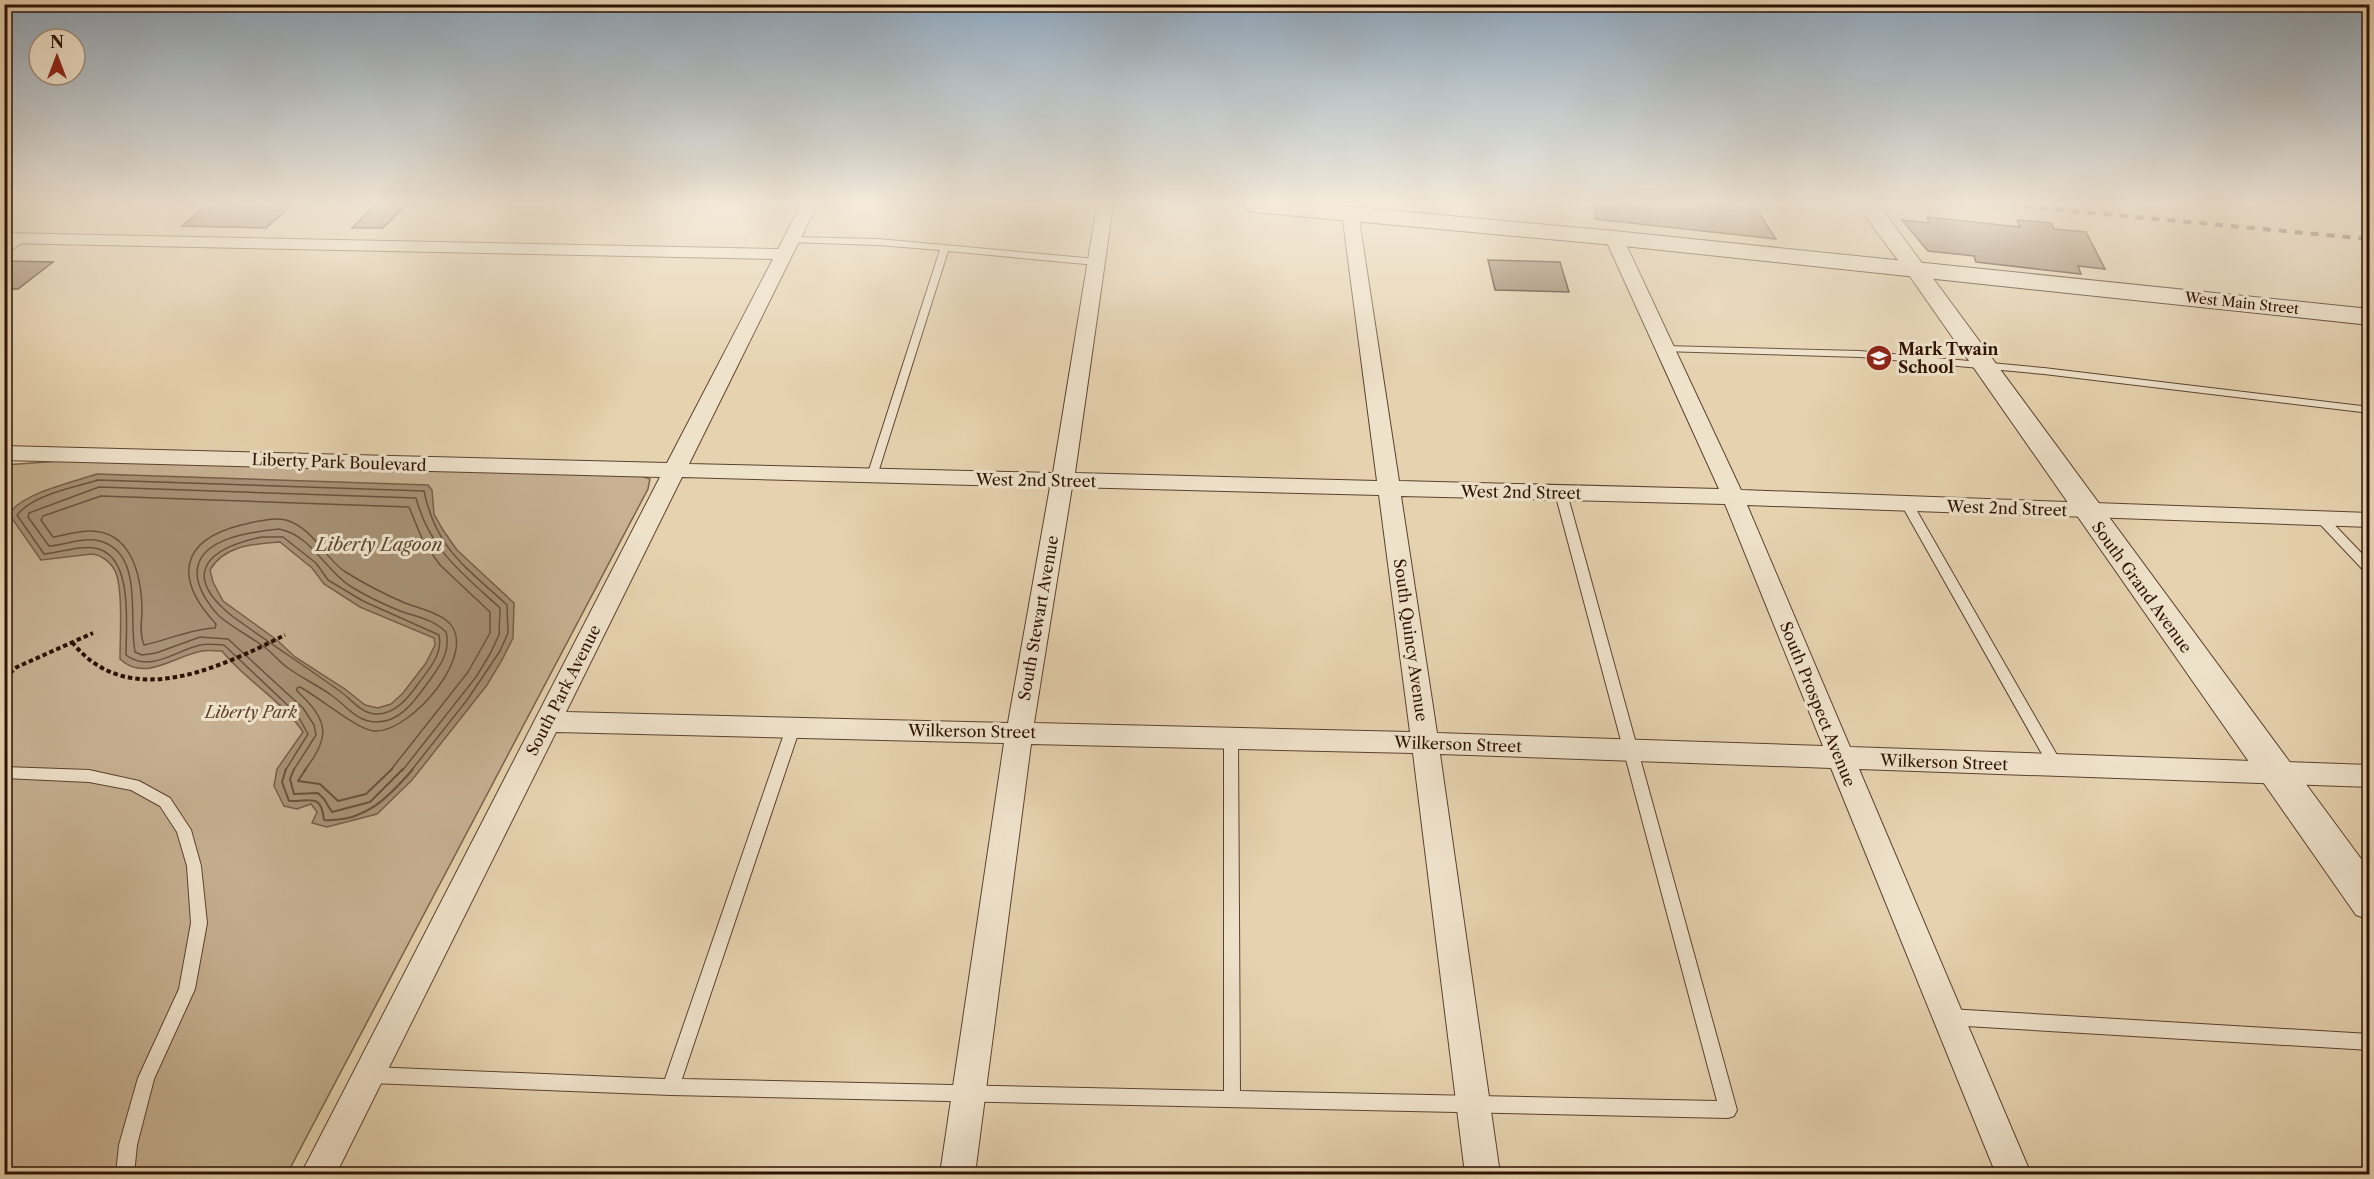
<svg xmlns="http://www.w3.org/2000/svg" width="2374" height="1179" viewBox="0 0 2374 1179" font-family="'Libre Caslon Text',serif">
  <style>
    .green { fill: #c7b192; stroke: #7a624b; stroke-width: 1.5 }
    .water { fill: #a79175; stroke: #775e48; stroke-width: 1.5; fill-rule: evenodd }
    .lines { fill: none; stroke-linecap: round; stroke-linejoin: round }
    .shore-far1 { stroke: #6a523c; stroke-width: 1.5 }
    .shore { stroke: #6a523c; stroke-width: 2 }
    .building { fill: #8e765d; stroke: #2e1204; stroke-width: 1.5 }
    .service-casing { stroke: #5c422f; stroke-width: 2 }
    .minor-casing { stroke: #5c422f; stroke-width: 2 }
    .tertiary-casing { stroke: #5c422f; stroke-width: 2 }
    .secondary-casing { stroke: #2e1204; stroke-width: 2 }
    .path { stroke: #2e1204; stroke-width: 4; stroke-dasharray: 4.5 3; stroke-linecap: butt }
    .service { fill: #efe2cb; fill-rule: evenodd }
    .minor { fill: #efe2cb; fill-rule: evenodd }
    .tertiary { fill: #efe2cb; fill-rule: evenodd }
    .secondary { fill: #efe2cb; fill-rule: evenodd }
    .rail { stroke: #2e1204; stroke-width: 4; stroke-dasharray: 8 8; stroke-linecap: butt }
    .labels { text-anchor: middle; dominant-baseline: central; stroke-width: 6; stroke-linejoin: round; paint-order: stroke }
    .far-street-label { font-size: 14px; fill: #2e1204; stroke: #efe2cb }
    .poi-label { font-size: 16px; font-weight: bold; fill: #2e1204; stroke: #efe2cb; text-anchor: start }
    .street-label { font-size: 16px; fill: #2e1204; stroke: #efe2cb }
    .park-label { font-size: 16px; font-style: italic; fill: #5c422f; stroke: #efe2cb }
    .water-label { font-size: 18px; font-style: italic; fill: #5e4531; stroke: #efe2cb }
  </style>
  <rect width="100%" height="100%" fill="#e6d2af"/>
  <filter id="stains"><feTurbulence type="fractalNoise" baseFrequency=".00333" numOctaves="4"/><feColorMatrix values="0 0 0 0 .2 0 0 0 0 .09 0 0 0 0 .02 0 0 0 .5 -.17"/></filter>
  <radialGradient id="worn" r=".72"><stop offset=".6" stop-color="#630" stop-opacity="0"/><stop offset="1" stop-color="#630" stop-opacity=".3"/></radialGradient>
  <path class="green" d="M73,460L639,475L650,479L648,489L287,1174H5V465Z"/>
  <path class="water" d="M97,474L428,485L432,490L434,514L443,530L457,550L514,603L513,638L502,660L487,685L412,780L377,814L327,827L312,823L317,812L311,804L297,809L284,806L274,786L277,769L303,732C282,700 246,681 222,651C215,651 208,650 202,651C176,655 145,683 120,659C120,637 123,592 116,573C112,563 102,555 92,554L41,560L9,514C22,493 73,482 97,474ZM280,542L312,568L324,584L360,607L434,638L435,645L426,663L403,693L391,704L378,708L365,705L345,689L295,657L277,640L223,601L213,582L210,570C224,545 254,544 280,542Z"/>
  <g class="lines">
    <path class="shore-far1" d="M279,529C311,535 325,570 350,586C366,596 383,604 400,611C417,617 433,619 446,632C451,652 440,666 429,681C416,699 401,722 377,722C356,722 346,705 331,695C317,685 302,678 288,668C281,663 275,656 268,650C252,637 234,629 219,616C210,607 201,593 198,581C189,539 250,532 279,529Z
      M262,537H283L316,563L328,580L363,601L439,635C443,654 429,669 418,684C408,698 395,715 375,714C361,713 352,700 341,692C305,666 268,642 232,616C179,573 209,548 262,537Z
      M285,771L308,734L297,714L224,645C216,645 207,643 200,645C175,651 150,673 126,655C126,625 134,555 95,548C78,545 60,553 44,554L17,515C34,494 73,488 98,480L424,491C436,549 466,567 507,605L508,633L500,651L467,700L411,771
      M293,771L316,735L314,725L303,708L228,639L200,637L156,653L142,655L135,652C128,616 145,548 95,540C80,538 64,545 49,546L28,517L29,513L99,487L416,498C430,550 462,573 500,608L499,635L490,654L476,677L402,771
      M304,771C332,736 328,720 297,691V688L300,687C319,697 356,729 374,731C410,734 484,649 446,620C434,611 418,608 405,603C384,594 363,583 344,571C324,557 313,528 286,520C272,517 255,522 241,525C178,541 175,580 216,624L215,628C190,629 168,640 144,645C139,633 142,620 142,608C141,574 131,531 90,531C78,531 65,535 53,537L41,520L43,516L101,496L409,507L423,541L440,565L490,612V633L468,672L390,771"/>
    <path class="shore" d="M286,769L282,782L289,801C310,802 321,792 324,820C364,823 389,797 413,769
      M294,769L290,779L294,794L318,793L324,799L332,812L370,802L403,769
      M306,769L298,781L320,784L338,801L366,794L392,769"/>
  </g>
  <path class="building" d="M207,205H292L266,228L182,226Z
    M375,205H406L383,228H352Z
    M1596,205H1754L1776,239L1595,219Z
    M1927,217L2020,227L2017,220L2051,223L2054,229L2086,232L2105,269L2078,266L2081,274L1976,262L1974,256L1928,251L1902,220L1929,223Z
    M1488,260L1560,262L1569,292L1495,290Z
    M4,261L53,262L18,289H4Z"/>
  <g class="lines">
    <defs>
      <path id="service" d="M23,235L27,238L26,240L4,255V248Z
        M791,237L878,239L1096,259L1100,262L1096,265L948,251L877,476L872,479L867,476L940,250L878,245L788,242L787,240Z
        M1665,346L1860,351L2044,368L2370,407V413L2044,374L1860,357L1662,351L1660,349Z
        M1561,489L1567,493L1737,1110L1734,1116L1728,1118L671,1095L371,1083L365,1081L363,1075L365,1069L371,1067L665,1079L786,728L788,724L793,723L798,724L800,728L682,1079L1224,1091V737L1226,733L1231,732L1236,733L1238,737L1240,1091L1717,1101L1555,493Z
        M1907,500L1913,504L2061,762L2063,766L2061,770L2056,771L2051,770L1901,504Z
        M2322,515L2326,516L2370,562V574L2366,573L2318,522L2316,519L2318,516Z
        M4,767L89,770L139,781L170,798L191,830L201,866L207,923L195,989L154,1079L137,1145L134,1174H116L119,1145L138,1078L179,989L191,923L187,866L177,832L160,806L131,790L89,782L4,778Z
        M1949,1009L2370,1034V1050L1949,1025L1943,1022L1941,1017L1943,1012Z"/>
      <path id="minor" d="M801,205H817L689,464L1053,473L1097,205H1113L1075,473L1377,481L1342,213L1350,208L1358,213L1399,481L1719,489L1605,238L1608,234H1620L1623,238L1741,490L2370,513V527L1747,505L1850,747L2370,765V787L1859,769L2031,1174H1996L1831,768L1440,754L1500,1174H1465L1413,753L1031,744L975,1174H940L1004,743L556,732L336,1174H301L660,477L4,460V446L667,463L773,259L4,243V233L778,249ZM682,477L1050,487L1008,723L566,712ZM1072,487L1379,495L1410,732L1034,723ZM1401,496L1725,504L1823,746L1437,733Z"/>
      <path id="tertiary" d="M1857,205H1879L2370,871V920L2356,915L1909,275Z"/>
      <path id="secondary" d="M1243,205H1331L1614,231L2370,309V325L1614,245L1254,212L1246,210Z"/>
    </defs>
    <use href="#service" class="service-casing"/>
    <use href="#minor" class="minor-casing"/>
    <use href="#tertiary" class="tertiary-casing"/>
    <use href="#secondary" class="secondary-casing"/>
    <path class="path" d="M72,642C128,713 221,667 285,635
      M4,678L17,667L93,633"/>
    <use href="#service" class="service"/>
    <use href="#minor" class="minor"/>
    <use href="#tertiary" class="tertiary"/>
    <use href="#secondary" class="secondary"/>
    <path class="rail" d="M2008,205L2370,239"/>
  </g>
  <linearGradient id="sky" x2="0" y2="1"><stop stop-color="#8ea6ba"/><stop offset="0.55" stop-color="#f4ebdb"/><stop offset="1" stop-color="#f4ebdb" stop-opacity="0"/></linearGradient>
  <rect width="2374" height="370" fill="url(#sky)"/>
  <defs>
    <symbol id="school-disc" viewBox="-11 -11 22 22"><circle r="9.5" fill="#8f2418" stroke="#efe2cb"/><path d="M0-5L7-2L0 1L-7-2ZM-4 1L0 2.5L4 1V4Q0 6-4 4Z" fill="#fff"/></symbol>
  </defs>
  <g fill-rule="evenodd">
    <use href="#school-disc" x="1864" y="343" width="30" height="30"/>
  </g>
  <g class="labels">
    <g class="far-street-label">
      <text transform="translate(2242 303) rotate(6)">West Main Street</text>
    </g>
    <g class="poi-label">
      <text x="1898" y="349">Mark Twain<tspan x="1898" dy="18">School</tspan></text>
    </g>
    <g class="street-label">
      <text transform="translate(339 462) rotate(2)">Liberty Park Boulevard</text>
      <text transform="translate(1036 480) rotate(1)">West 2nd Street</text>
      <text transform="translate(1521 492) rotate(1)">West 2nd Street</text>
      <text transform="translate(2007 508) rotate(2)">West 2nd Street</text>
      <text transform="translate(2142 587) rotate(54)">South Grand Avenue</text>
      <text transform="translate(1038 618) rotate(-80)">South Stewart Avenue</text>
      <text transform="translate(1411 640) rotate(82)">South Quincy Avenue</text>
      <text transform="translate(563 690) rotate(-63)">South Park Avenue</text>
      <text transform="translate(1818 704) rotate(68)">South Prospect Avenue</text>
      <text transform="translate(972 731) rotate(1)">Wilkerson Street</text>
      <text transform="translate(1458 744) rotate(2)">Wilkerson Street</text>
      <text transform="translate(1944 762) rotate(2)">Wilkerson Street</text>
    </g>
    <g class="park-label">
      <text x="251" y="712">Liberty Park</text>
    </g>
    <g class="water-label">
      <text x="379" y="545">Liberty Lagoon</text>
    </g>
  </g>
  <rect width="2374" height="1179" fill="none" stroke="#e6d2af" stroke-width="24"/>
  <rect x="6" y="6" width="2362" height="1167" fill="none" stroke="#2e1204" stroke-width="3"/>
  <rect x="12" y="12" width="2350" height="1155" fill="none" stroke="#2e1204" stroke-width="1.5"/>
  <g transform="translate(57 57)"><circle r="28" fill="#efe2cb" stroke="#a28f7b" stroke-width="1.5"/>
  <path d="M0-4.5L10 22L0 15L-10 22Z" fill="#8f2418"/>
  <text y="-9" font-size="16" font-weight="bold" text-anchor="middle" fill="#2e1204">N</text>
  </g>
  <rect width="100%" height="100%" filter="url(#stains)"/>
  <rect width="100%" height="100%" fill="url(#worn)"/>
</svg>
